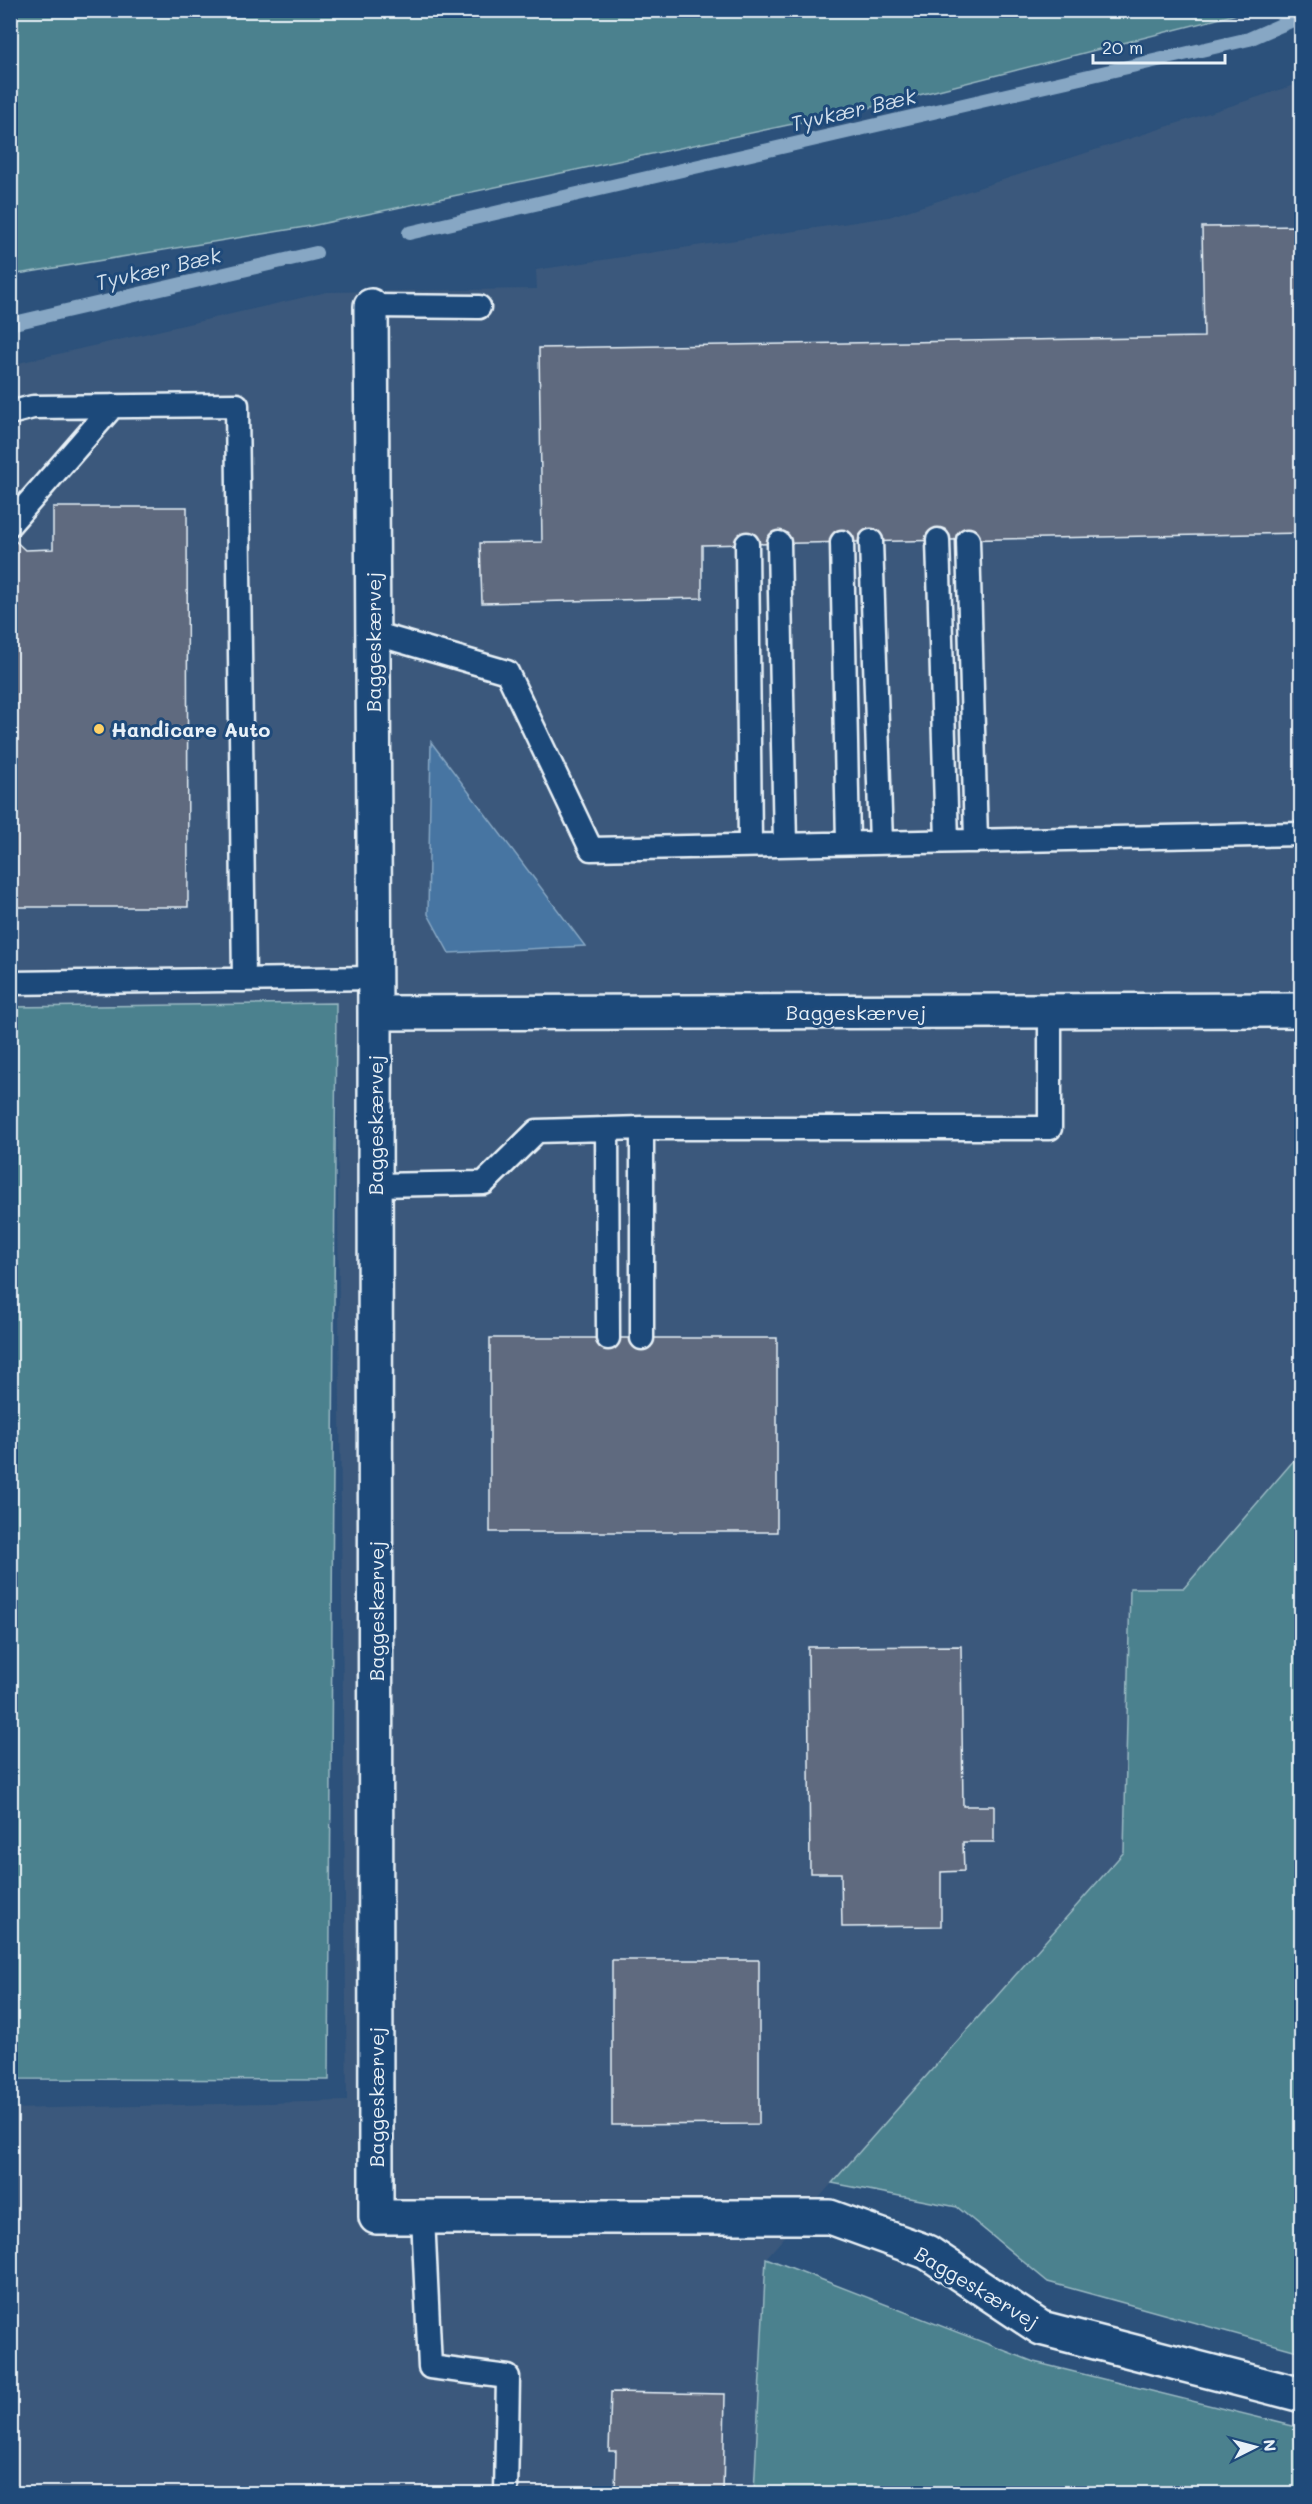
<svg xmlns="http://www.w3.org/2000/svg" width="1312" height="2504" viewBox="0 0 1312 2504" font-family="Mali,sans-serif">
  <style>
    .built { fill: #3b597c }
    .green { fill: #4c818e; stroke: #9ab9c3; stroke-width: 1.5 }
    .water { fill: #4675a2; stroke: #87a7c4; stroke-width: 1.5 }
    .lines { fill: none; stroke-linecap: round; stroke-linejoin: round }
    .stream { stroke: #87a7c4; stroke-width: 14 }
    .building { fill: #5f6b7f; stroke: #e8f1f8; stroke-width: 1.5 }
    .service-casing { stroke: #e8f1f8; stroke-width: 27 }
    .minor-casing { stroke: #e8f1f8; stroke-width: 38 }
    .service { stroke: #1f4a7a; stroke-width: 22 }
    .minor { stroke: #1f4a7a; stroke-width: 33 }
    .poi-dot { fill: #ffd166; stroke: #1f4a7a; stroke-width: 2 }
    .labels { text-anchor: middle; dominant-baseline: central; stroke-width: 6; stroke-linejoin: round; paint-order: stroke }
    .street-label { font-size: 20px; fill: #e8f1f8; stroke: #1f4a7a }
    .poi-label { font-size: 20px; font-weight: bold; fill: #e8f1f8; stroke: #1f4a7a; text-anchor: start }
    .water-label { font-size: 21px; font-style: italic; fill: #d0deeb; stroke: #1f4a7a }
  </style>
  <rect width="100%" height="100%" fill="#2c517b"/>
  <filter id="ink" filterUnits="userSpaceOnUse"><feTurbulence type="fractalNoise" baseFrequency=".0167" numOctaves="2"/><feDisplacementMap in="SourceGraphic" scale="12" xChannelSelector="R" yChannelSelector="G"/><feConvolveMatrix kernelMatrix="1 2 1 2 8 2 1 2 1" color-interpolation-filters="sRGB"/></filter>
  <g filter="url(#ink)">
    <path class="built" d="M1301,83V1650L766,2258L754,2493H11V2109L347,2101L336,1004L11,1007L10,365L327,292L537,289L536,270L889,217Z"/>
    <path class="green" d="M11,10H1249V11L864,109L311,226L11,275Z
      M336,1003L329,2080L11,2079V1007Z
      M1301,1452V2352L1048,2282L957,2207L832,2183L1124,1852L1130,1588H1184Z
      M766,2258L1034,2362L1301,2428V2493H754Z"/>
    <path class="water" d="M431,742L585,946L449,953L428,914Z"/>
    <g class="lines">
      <path class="stream" d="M409,233L1249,39L1302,16
        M10,324L316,253"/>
    </g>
    <path class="building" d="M1302,226V533L702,545V598L482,603L480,543L542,542L539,348L1204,337L1202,227Z
      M53,507H187L188,907H10V536L25,550L53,549Z
      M490,1338H777V1532H490Z
      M961,1646L963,1806H994V1842H963L964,1871L941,1872V1926L842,1927L841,1873H810L808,1647Z
      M612,1960H759V2124L612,2125Z
      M611,2392L725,2394L723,2494H615L616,2451H609Z"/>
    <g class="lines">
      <defs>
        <path id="service" d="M371,306L479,307
          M10,413L33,407L237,405L244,980
          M10,524L113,406
          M938,540L947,841
          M968,540L976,841
          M871,541L881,843
          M842,542L848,843
          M779,543L785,845
          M747,544L750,845
          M373,633L507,672L591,849L1302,834
          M10,983L375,978
          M607,1129L608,1338
          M375,1185L484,1183L537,1131L642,1128H1050V1011
          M642,1338V1128
          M423,2217L430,2367L508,2377L506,2494"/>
        <path id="minor" d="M371,306L375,1013
          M1302,1010L375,1013L376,2217H830L927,2252L1041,2328L1302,2395"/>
      </defs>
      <use href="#service" class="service-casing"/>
      <use href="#minor" class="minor-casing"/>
      <use href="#service" class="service"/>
      <use href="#minor" class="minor"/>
    </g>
  </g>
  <circle class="poi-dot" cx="99" cy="729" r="6"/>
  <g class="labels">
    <g class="street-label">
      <text transform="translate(373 642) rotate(-90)">Baggeskærvej</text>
      <text x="856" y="1012">Baggeskærvej</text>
      <text transform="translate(375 1125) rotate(-90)">Baggeskærvej</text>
      <text transform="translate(376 1611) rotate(-90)">Baggeskærvej</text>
      <text transform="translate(376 2097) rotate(-90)">Baggeskærvej</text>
      <text transform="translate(977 2287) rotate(31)">Baggeskærvej</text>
    </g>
    <g class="poi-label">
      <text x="111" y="729">Handicare Auto</text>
    </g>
    <g class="water-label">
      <text transform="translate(853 109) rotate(-13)">Tyvkær Bæk</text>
      <text transform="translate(158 268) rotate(-13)">Tyvkær Bæk</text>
    </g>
  </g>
  <rect width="1312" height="2504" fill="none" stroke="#1f4a7a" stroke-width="36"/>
  <rect x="18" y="18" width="1276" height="2468" fill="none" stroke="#e8f1f8" stroke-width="2" filter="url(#ink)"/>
  <g transform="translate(1255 2447) rotate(84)" stroke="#1f4a7a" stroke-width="4.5" paint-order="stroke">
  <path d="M0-4.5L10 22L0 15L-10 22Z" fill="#e8f1f8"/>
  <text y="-9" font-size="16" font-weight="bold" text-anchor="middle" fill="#e8f1f8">N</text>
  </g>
  <path d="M1093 54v9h132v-9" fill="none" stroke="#e8f1f8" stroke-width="3"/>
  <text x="1102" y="54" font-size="18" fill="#e8f1f8" stroke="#1f4a7a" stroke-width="4.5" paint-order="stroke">20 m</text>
</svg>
